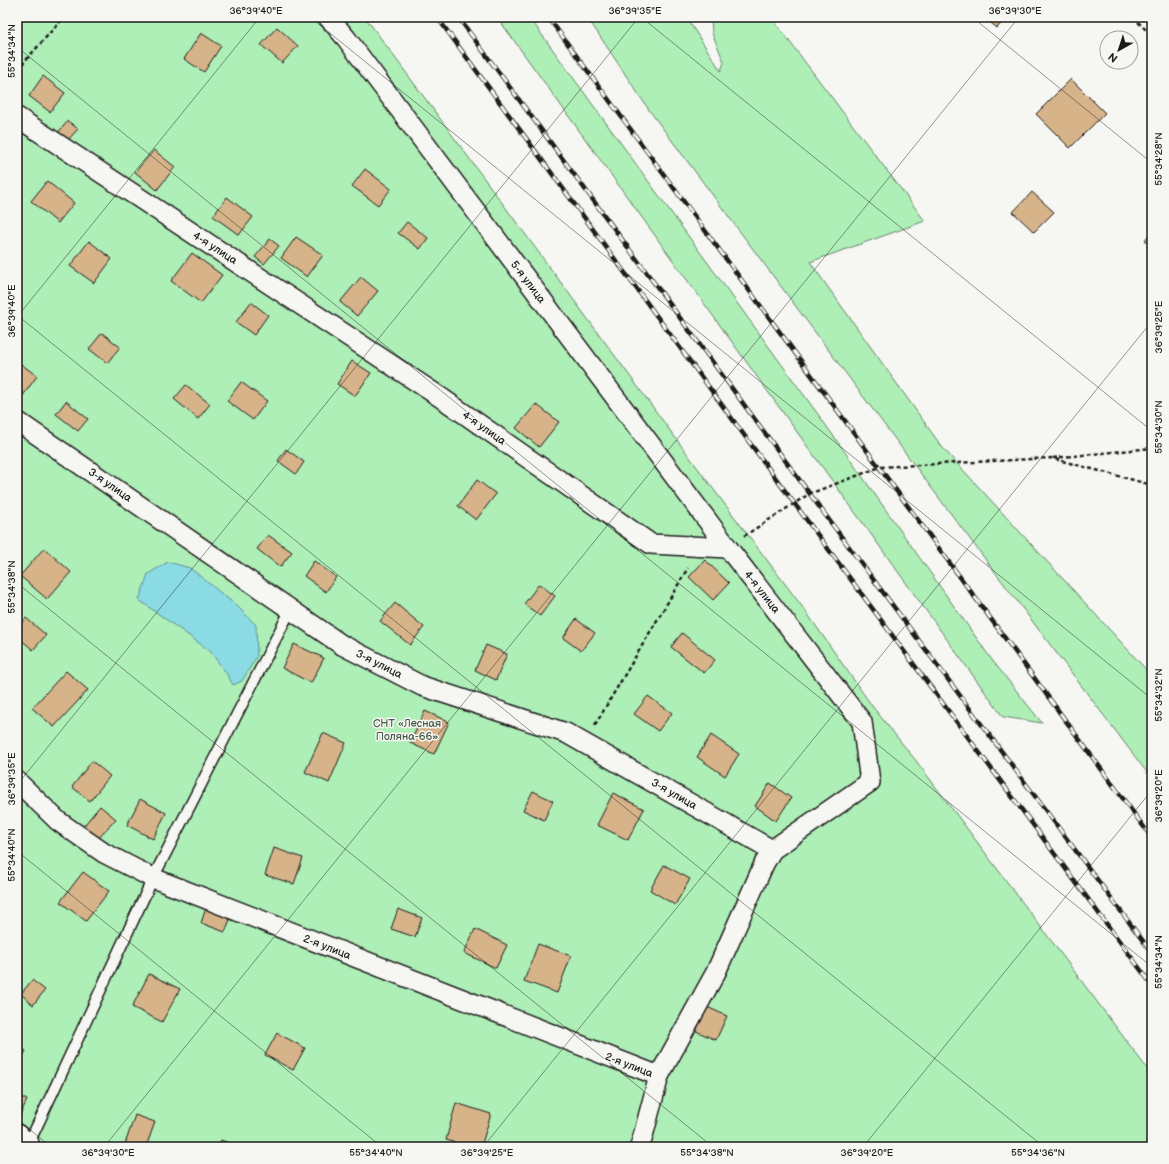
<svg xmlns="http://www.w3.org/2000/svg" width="1169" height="1164" viewBox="0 0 1169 1164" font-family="'Balsamiq Sans',sans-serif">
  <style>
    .green { fill: #aeeeb7; stroke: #65856a }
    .water { fill: #8adbe3; stroke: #5e8f93 }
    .building { fill: #d6b388; stroke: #1c1c1c }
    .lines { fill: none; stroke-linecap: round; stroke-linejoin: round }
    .lane-casing { stroke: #1c1c1c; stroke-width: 13 }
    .street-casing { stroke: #1c1c1c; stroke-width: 22 }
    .path { stroke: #1c1c1c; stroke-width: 2.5; stroke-dasharray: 4 3; stroke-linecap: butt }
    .lane { stroke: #f6f6f2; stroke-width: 10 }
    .street { stroke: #f6f6f2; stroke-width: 19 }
    .rail-casing { stroke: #1c1c1c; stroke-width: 4.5 }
    .rail { stroke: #f6f6f2; stroke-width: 3; stroke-dasharray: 9; stroke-linecap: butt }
    .ticks { fill: none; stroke: #1c1c1c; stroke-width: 1; stroke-opacity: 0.45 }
    .labels { text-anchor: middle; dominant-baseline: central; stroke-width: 3; stroke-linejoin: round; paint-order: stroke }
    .street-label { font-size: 11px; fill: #1c1c1c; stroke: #f6f6f2 }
    .park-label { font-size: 11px; fill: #485b4a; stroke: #f6f6f2 }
    .neatline { fill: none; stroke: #1c1c1c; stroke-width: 1.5 }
    .ticks-label { font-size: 10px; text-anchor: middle; fill: #1c1c1c }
  </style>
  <rect width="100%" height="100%" fill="#f6f6f2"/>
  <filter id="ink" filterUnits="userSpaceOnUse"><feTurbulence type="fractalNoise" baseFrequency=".025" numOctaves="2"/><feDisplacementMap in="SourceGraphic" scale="8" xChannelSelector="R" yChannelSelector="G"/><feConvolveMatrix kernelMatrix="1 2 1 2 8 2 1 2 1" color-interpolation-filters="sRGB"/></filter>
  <g filter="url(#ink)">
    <path class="green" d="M17,17H365L708,482L804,609L872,706L917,762L1152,1075V1147H17Z
      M497,17H529L825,424L992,660L1042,723L1003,717Z
      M587,17H686L721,71L724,62L712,33L711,17H771L925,221L810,262L942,447L1152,676V779L957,522L649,110Z"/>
    <path class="water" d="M168,562L190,568L237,606L256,625L257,656L242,681L233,685L226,673L210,651L139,600L148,574Z"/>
    <path class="building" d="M984,17H1007L997,28Z
      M277,27L298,46L282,63L261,45Z
      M201,33L221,46L204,72L184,59Z
      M43,76L65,93L50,112L29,96Z
      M1071,79L1105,113L1070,148L1036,114Z
      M68,121L78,129L66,142L56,135Z
      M154,150L175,167L157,190L135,172Z
      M365,169L391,189L378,205L352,186Z
      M47,181L74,203L58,223L31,201Z
      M1032,192L1054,212L1034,232L1013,212Z
      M227,197L253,217L239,235L213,216Z
      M407,222L428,238L420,249L398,233Z
      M1152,231V246L1145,240Z
      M296,237L323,255L307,277L281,258Z
      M270,239L279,246L264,264L255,257Z
      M89,241L112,259L94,283L70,266Z
      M192,253L222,275L201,303L171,281Z
      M361,277L378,291L357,316L340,302Z
      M251,302L268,315L254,335L236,322Z
      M102,333L120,347L107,363L89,349Z
      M17,361L37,376L22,397L17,394Z
      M352,361L371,373L355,396L337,384Z
      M241,382L267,401L253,420L227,401Z
      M186,385L210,404L198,419L174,399Z
      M66,401L88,419L78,431L56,414Z
      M536,404L559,422L539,447L516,428Z
      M286,449L304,462L296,474L278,461Z
      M477,480L496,494L476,520L458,506Z
      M268,535L292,552L280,567L257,549Z
      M44,548L71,572L47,599L20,576Z
      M705,560L729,583L713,600L689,577Z
      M314,561L336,577L326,592L304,576Z
      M539,584L555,596L540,616L524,604Z
      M395,603L424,627L410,645L380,621Z
      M26,618L46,635L33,650L17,636V629Z
      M576,619L595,633L581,651L563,638Z
      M682,633L715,660L704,673L671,647Z
      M294,644L324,658L311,683L282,668Z
      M486,645L507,654L496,680L475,670Z
      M66,671L88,690L54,727L32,708Z
      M648,696L672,713L658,731L634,714Z
      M425,711L449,722L434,754L410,743Z
      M323,733L346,743L329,783L305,772Z
      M711,735L739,754L725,776L697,757Z
      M92,761L110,776L90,801L72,787Z
      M770,783L791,798L776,821L755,806Z
      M533,791L553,801L544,820L523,810Z
      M613,793L644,809L628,840L597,825Z
      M140,799L166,813L153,839L127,825Z
      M100,806L116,819L96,841L81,829Z
      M274,848L303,858L294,884L265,875Z
      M664,865L690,879L675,905L650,890Z
      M83,872L109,891L86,921L60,902Z
      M206,908L231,917L225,932L201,923Z
      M398,909L422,918L415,937L391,929Z
      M475,929L507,945L496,968L464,953Z
      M538,944L571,956L557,993L524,981Z
      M149,974L180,989L162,1022L132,1007Z
      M32,980L45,990L33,1005L21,994Z
      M707,1007L727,1016L716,1040L696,1031Z
      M277,1033L305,1048L293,1070L265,1055Z
      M17,1045L26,1051L17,1066Z
      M17,1095L27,1100L20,1115L17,1114Z
      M456,1103L491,1114L481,1147H469L446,1140Z
      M135,1115L155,1122L146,1147H124Z
      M221,1140L240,1147H218Z"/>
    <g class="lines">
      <defs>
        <path id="lane" d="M29,1143L153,878L291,609"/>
        <path id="street" d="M328,17L346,38L728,548
          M17,117L443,399L651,544L728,548L862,722L870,782L772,850L764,864L716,972L659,1076L640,1147
          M17,421L342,645L422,686L566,733L772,850
          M17,781L58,821L104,853L153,878L659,1076
          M17,1134L29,1143V1147"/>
      </defs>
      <use href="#lane" class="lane-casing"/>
      <use href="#street" class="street-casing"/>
      <path class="path" d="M1133,17L1152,36
        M17,70L64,17
        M1053,458L1152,448
        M744,536L809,494L880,467L1051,458L1152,485
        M595,725L688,568"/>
      <use href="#lane" class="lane"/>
      <use href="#street" class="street"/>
      <defs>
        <path id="rail" d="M437,17L794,503L1152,985
          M458,17L832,524L1152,953
          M548,17L1152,838"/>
      </defs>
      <use href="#rail" class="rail-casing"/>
      <use href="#rail" class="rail"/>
    </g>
  </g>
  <path class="ticks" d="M310,17L1152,699M641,17L1152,431M972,17L1152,163M17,47L1152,967M17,315L1044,1147M17,317L260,17M17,583L713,1147M17,785L639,17M17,851L382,1147M17,1119L51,1147M104,1147L1019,17M483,1147L1152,321M863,1147L1152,790"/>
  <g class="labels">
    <g class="street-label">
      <text transform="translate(215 248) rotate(33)">4-я улица</text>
      <text transform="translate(528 282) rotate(53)">5-я улица</text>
      <text transform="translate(484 428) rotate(35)">4-я улица</text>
      <text transform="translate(110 485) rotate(35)">3-я улица</text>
      <text transform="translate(762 592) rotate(52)">4-я улица</text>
      <text transform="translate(379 664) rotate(27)">3-я улица</text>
      <text transform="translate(674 794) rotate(30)">3-я улица</text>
      <text transform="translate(327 947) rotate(21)">2-я улица</text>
      <text transform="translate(629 1065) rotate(21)">2-я улица</text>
    </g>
    <g class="park-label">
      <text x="407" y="723">СНТ «Лесная<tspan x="407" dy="13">Поляна-66»</tspan></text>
    </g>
  </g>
  <rect width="1169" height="1164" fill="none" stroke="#f6f6f2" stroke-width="44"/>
  <g transform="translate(1119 50) rotate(219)"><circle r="19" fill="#f6f6f2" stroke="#9f9f9c"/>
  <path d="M0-3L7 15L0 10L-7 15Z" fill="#1c1c1c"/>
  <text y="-6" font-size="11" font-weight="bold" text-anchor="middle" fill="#1c1c1c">N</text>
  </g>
  <rect x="22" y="22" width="1125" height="1120" class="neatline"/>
  <g class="ticks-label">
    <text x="256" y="14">36°39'40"E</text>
    <text x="635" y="14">36°39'35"E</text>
    <text x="1015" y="14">36°39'30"E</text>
    <text transform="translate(11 51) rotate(-90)" y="4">55°34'34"N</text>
    <text transform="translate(1158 159) rotate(-90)" y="4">55°34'28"N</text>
    <text transform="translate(11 311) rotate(-90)" y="4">36°39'40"E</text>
    <text transform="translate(1158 327) rotate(-90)" y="4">36°39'25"E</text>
    <text transform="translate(1158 427) rotate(-90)" y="4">55°34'30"N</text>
    <text transform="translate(11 587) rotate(-90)" y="4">55°34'38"N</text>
    <text transform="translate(1158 695) rotate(-90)" y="4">55°34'32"N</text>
    <text transform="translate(11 779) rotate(-90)" y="4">36°39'35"E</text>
    <text transform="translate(1158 796) rotate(-90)" y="4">36°39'20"E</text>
    <text transform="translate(11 855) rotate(-90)" y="4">55°34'40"N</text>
    <text transform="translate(1158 962) rotate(-90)" y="4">55°34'34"N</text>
    <text x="108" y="1156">36°39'30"E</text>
    <text x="376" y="1156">55°34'40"N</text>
    <text x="487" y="1156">36°39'25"E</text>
    <text x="707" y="1156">55°34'38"N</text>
    <text x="867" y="1156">36°39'20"E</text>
    <text x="1038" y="1156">55°34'36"N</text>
  </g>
</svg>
